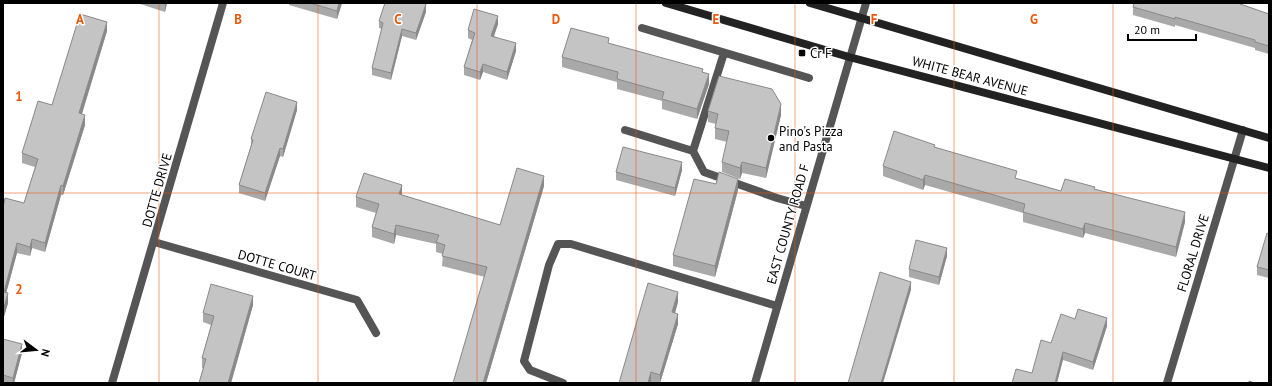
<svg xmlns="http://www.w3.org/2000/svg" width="1272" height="386" viewBox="0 0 1272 386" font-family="'PT Sans',sans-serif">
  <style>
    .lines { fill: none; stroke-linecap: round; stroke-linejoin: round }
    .service { stroke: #555; stroke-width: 8 }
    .minor { stroke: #555; stroke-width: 8 }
    .tertiary { stroke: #555; stroke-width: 8 }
    .secondary { stroke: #222; stroke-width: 8 }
    .wall { fill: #a9a9a9 }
    .shaded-wall { fill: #898989 }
    .building { fill: #c4c4c4; stroke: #898989 }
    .grid { fill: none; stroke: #e8590c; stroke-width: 1; stroke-opacity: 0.55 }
    .poi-dot { fill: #000; stroke: #fff; stroke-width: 1.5 }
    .labels { text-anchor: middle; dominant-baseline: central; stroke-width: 3; stroke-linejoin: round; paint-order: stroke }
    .poi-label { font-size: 13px; fill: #000; stroke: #fff; text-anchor: start }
    .street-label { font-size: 13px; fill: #000; stroke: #fff }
    .grid-label { font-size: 13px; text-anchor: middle; font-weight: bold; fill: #e8590c; stroke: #fff; stroke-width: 3; stroke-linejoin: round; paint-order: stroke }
  </style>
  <rect width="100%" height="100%" fill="#fff"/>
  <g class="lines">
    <path class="service" d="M642,28L809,78
      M625,130L693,151L704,172L777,198L806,206
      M693,151L724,53
      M563,383L530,370L524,361L549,265L558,244H571L777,306"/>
    <path class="minor" d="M154,242L357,300L376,333
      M112,383L223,3
      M1167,383L1243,130"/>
    <path class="tertiary" d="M755,383L866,3"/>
    <path class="secondary" d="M666,3L849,57L1269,168
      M810,3L1269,138"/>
  </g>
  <path class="wall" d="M137,3H167L165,12Z
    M289,3H342L337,19L289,5Z
    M1241,3V4L1269,14V54L1255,50V48L1175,25V27L1133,15V7Z
    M426,12L416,40L402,36L391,80L372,75V68L382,29L379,28V21Z
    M498,24L494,36L516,51L507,80L483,72L480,80L464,75V67L472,40L468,38V30Z
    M107,31L82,114L85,125L63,195H61L45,252L32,248L30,256L17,253L6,293L8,303L3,320V207L24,203L35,167L22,163V153L52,105Z
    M609,43L703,72L709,84L697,119L662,109V101L617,89V82L562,67V57Z
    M297,110L283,157L280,156L265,201L239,193V185L251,145V139Z
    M708,111L781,115L766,178L742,173L740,179L722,172V162L727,142L715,139V128L716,124L708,122Z
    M935,147L1017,179L1061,191L1095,189L1185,222L1176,257L1085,233L1083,238L1023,222V213L925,185L923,190L883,176V166Z
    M682,170L675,196L616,180V172Z
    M544,186L486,383H453L485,277L442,266L443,254L436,252V244L396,235L394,244L372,237V227L376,213L356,207V197L402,195L500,225Z
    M738,190L715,277L673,266V255Z
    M1269,234V278L1257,275V267Z
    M947,256L939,285L909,277V269Z
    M678,302L675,313L678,324L660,383H619Z
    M253,305L231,383H199L203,368H202V358L211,325L203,322V313Z
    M1075,319L1107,326L1093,370L1063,360L1032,373Z
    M3,339L22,353L14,383H3Z"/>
  <path class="shaded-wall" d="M165,3H167L165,12Z
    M339,3H342L337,19V11Z
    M426,4V12L416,40V33Z
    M498,16V24L491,44V36Z
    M107,22V31L79,123V113Z
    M402,29V36L391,80V73Z
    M516,43V51L507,80V72Z
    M483,64V72L480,80V72Z
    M709,74V84L697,119V109Z
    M297,102V110L283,157V149Z
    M781,104V115L766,178V168Z
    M85,115V125L63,195V186Z
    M280,148V156L265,201V193Z
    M682,162V170L675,196V188Z
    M742,162V173L740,179V168Z
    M925,175V185L923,190V180Z
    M544,176V186L486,383H483Z
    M738,179V190L715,277V266Z
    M61,185V195L45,252V243Z
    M402,185V195L399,194Z
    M1185,212V222L1176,257V247Z
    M1085,223V233L1083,238V229Z
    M396,225V235L394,244V234Z
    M32,239V248L30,256V247Z
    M17,243V253L4,301V292Z
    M947,248V256L939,285V277Z
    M911,282V290L883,383H881Z
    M678,292V302L672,323V312Z
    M8,293V303L3,320V311Z
    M253,296V305L231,383H228Z
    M678,314V324L660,383V375Z
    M1107,318V326L1093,370V362Z
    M22,344V353L14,383H13V378Z
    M1063,352V360L1057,383H1055Z
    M651,372V383H648Z"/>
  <path class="building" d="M310,3H339L337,11Z
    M385,3H421L426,4L416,33L402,29L391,73L372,68L383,23L379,21Z
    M1134,3H1240V4L1269,14V46L1255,42V40L1175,17V19L1133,7Z
    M474,9L498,16L491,36L516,43L507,72L483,64L480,72L464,67L475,33L468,30Z
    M80,14L107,22L79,113L85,115L63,186L61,185L45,243L32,239L30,247L17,243L4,292L8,293L3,311V207L5,198L24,203L38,159L22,153L38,101L52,105Z
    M571,28L609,38L608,43L703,69L702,72L709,74L697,109L662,99L664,92L617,79L618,72L562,57Z
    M719,76L772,89L781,104L766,168L742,162L740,168L722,162L729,131L715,128L718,114L708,111Z
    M266,92L297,102L283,149L280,148L265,193L239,185L253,140L251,139Z
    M894,131L935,145L934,147L1017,171L1015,178L1061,191L1065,179L1095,187L1094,189L1185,212L1176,247L1085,223L1083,229L1023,212L1025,204L925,175L923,180L883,166Z
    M623,147L682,162L675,188L616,172Z
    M517,168L544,176L483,383H453L487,267L442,256L445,245L436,242L439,235L396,225L394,234L372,227L379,204L356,197L364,173L402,185L399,194L500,225Z
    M719,172L738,179L715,266L673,255L694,179L716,184Z
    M1267,233L1269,234V270L1257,267Z
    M916,240L947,248L939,277L909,269Z
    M880,272L911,282L881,383H848Z
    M648,283L678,292L672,312L678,314L660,375L651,372L648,383H619Z
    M211,284L253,296L228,383H199L206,359L202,358L214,316L203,313Z
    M1078,309L1107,318L1093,362L1063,352L1055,383H1012L1016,369L1032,373L1041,340L1051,343L1061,314L1075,319Z
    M3,339L22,344L13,378L3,375Z
    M1249,381L1255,383H1249Z"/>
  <path class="grid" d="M159,3V383M318,3V383M477,3V383M636,3V383M795,3V383M954,3V383M1113,3V383M3,193H1269"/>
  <g class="poi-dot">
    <rect x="798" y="49" width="8" height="8" rx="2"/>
    <circle cx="771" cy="138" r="4"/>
  </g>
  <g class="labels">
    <g class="poi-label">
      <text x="810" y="53">Cr F</text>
      <text x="779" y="131">Pino's Pizza<tspan x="779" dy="15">and Pasta</tspan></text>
    </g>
    <g class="street-label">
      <text transform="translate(970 76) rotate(15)">WHITE BEAR AVENUE</text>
      <text transform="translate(157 190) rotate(-74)">DOTTE DRIVE</text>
      <text transform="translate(788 224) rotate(-74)">EAST COUNTY ROAD F</text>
      <text transform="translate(1193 253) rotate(-73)">FLORAL DRIVE</text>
      <text transform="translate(277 265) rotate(16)">DOTTE COURT</text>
    </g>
  </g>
  <g class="grid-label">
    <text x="80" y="24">A</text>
    <text x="238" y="24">B</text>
    <text x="398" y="24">C</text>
    <text x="556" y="24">D</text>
    <text x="716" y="24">E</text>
    <text x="874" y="24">F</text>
    <text x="1034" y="24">G</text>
    <text x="19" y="101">1</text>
    <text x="19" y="294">2</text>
  </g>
  <rect width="1272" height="386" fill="none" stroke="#000000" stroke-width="8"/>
  <g transform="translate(36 350) rotate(106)" stroke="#ffffff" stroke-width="3" paint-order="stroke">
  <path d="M0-3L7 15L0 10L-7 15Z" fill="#000000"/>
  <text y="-6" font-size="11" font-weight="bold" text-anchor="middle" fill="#000000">N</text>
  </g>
  <path d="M1128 34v6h68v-6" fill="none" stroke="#000000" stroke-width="2"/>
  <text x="1134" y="34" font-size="12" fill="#000000" stroke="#ffffff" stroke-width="3" paint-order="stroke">20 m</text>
</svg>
